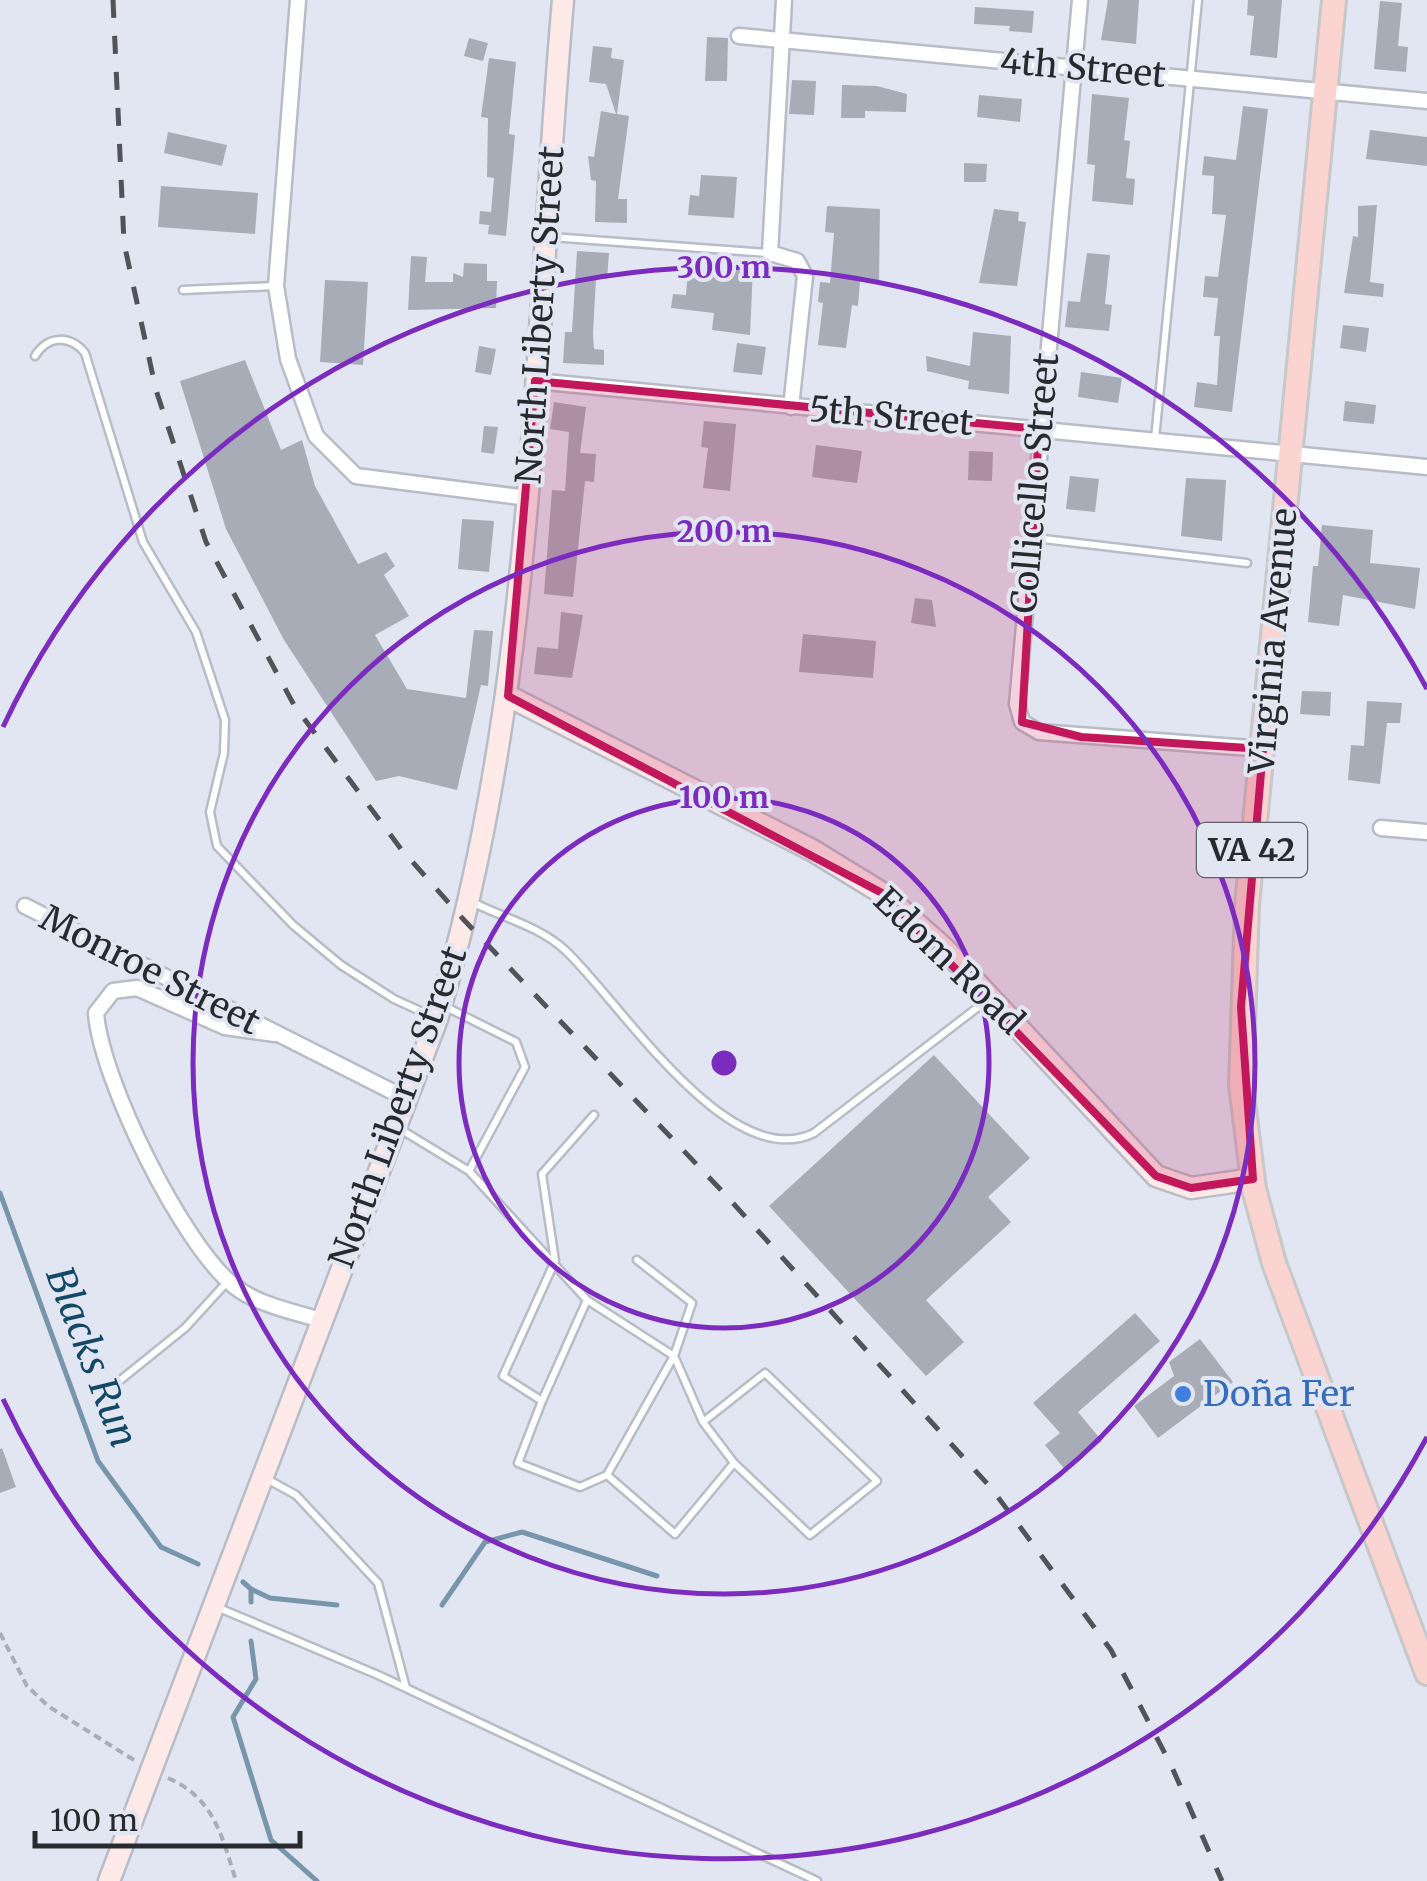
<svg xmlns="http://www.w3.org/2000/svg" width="1427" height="1881" viewBox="0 0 1427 1881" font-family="Merriweather,serif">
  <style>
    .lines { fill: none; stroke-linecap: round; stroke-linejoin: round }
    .stream { stroke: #7796ac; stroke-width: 5 }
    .building { fill: #a8acb7 }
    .lane-casing { stroke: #b8bcc7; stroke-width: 11 }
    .street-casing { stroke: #b8bcc7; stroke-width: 19 }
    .secondary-casing { stroke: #b8bcc7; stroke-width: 25 }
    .primary-casing { stroke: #c7c8c9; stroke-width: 28 }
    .path { stroke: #aaadb7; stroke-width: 4; stroke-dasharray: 8 5; stroke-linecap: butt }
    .lane { stroke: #fff; stroke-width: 6 }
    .street { stroke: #fff; stroke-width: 14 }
    .secondary { stroke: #fde9e7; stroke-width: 20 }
    .primary { stroke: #fbd3d0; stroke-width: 22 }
    .rail { stroke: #52535a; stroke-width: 5; stroke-dasharray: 18 18; stroke-linecap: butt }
    .marked { fill: #c2185b; fill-opacity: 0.2; stroke: #c2185b; stroke-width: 8; stroke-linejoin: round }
    .ring { fill: none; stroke: #7b2cbf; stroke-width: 5 }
    .shop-dot { fill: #3f7fe0; stroke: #e2e6f2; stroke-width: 4 }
    .labels { text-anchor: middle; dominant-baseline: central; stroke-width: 8; stroke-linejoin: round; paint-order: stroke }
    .shield { fill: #e2e6f2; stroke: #60626a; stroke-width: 2.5 }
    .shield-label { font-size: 32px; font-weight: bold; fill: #292a2f }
    .street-label { font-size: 35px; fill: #292a2f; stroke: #e2e6f2 }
    .shop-label { font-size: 35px; fill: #366cbe; stroke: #e2e6f2; text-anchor: start }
    .water-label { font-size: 38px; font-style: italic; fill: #134866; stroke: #e2e6f2 }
    .centre { fill: #7b2cbf; stroke: #e2e6f2; stroke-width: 5 }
    .ring-label { font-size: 30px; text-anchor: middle; font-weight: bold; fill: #7b2cbf; stroke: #e2e6f2; stroke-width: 8; stroke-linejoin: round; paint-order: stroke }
  </style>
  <rect width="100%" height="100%" fill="#e2e6f2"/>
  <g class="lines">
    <path class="stream" d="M0,1193L98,1461L161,1547L198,1564
      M243,1582L251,1589V1602
      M251,1589L270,1598L337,1605
      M442,1605L485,1542L522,1532L657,1576
      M251,1641L256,1679L233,1717L271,1840L317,1881"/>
  </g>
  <path class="building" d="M1108,0H1139L1136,44L1101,40Z
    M1248,0H1282L1277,58L1250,55L1254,16L1247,15Z
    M1380,1L1402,3L1398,46L1408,47L1406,72L1374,69Z
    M975,7L1034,11L1032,33L1009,31L1010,26L974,24Z
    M707,37L728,38L727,81H705Z
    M469,38L488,43L483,61L464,56Z
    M593,46L612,48L611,58L624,60L617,114L629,116L618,199H627V223L595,222L596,181L591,180L588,156L594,157L601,111L616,114L606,84L589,82Z
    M489,58L516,62L509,134L515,135L506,236L488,234L489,225L479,224L480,211L491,212L494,178L487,177L488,118L481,117Z
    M792,80L816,81L814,115L789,114Z
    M842,85L877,86L907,94L906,112L865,111V118H841Z
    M1092,94L1129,98L1124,140L1130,141L1126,178L1135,179L1133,205L1092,201L1095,165L1087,164Z
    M979,95L1022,99L1020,122L977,117Z
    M1243,106L1268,109L1232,412L1194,407L1197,382L1217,385L1220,336H1214L1218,298L1203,297L1205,276L1218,277L1226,215L1212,214L1214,176L1202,175L1204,156L1236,160Z
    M1370,130L1427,137V166L1366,159Z
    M168,132L227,145L222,166L164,153Z
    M964,163L987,164L986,182H964Z
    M701,175L737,177L734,218L688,215L690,195L699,196Z
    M161,186L258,193L255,234L158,227Z
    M1377,205L1370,282L1384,284L1383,297L1344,293L1353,236L1358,237V206Z
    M827,206L880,209L879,283L860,281L858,306L852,305L846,348L818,345L823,303L818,302L820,282L830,283L834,233L825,232Z
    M994,209L1019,212L1018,221L1026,222L1017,286L979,283Z
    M577,251L609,253L607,279L596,278L593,333L594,349L604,350V365L563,363L565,332H572Z
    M1087,253L1110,255L1105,304L1112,305L1109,331L1065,327L1068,301L1080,302Z
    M411,256L427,257L425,282H453V273L463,277L464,263L487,264V281H497L496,308L408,310Z
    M719,265L753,267L750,335L712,330L714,313L671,308L673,294L686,295L688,268L719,270Z
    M325,280L368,282L363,365L320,362Z
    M1343,325L1369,328L1366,352L1340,348Z
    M973,332L1011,336L1009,394L968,389L969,381L927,371L926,356L970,366Z
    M737,343L766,347L762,375L733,372Z
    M479,346L496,349L491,375L475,372Z
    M245,360L281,450L302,440L315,486L358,564L386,552L395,566L384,575L409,616L375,635L407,689L466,698L474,630L493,631L488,686L481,685L457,790L399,776L376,781L284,640L226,529L180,381Z
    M1081,372L1122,378L1118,403L1078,397Z
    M1345,401L1376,405L1374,424L1343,421Z
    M554,402L586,407L580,453L596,454L594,482L585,481L573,597L544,594L552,490L565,491L569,432L550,429Z
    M704,421L736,424L730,491L703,488L708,448L701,447Z
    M484,426L498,427L494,454L481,452Z
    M816,445L862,451L857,483L812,477Z
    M969,451L993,452L992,481L968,480Z
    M1070,476L1099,479L1095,512L1066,509Z
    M1186,478L1226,480L1222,541L1181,536Z
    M462,519L494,521L489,572L458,569Z
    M1322,525L1373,530L1370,563L1420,568L1415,609L1343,595L1339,626L1308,622L1313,566H1318Z
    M915,598L932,600L936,627L911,623Z
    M561,612L583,615L572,678L534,674L537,647L558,649Z
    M803,634L876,641L873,678L799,672Z
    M1302,691L1331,692L1330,716L1300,714Z
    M1367,701L1402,703L1400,723H1387L1380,784L1348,780L1351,745L1364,746Z
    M934,1055L1030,1158L988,1197L1011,1222L926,1300L964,1342L926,1376L769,1206Z
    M1135,1313L1160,1341L1078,1412L1102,1441L1066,1471L1045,1445L1060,1433L1033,1403Z
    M1200,1339L1233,1382L1158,1438L1134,1406L1174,1376L1169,1362Z
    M2,1448L16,1487L0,1493V1449Z"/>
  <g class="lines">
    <defs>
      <path id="lane" d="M551,237L768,253
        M183,290L274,286
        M35,356C48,335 70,335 85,353L143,542L196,632L225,720L224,753L210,812L217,846L293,925L341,965L394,999L431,1016
        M1155,439L1198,0
        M1035,538L1247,563
        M470,901C501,917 539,926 565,950C618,999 728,1175 814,1133L986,1001
        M446,1007L516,1042L525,1067L469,1171
        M400,1129L469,1171L587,1300L674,1356L703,1422L734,1463L810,1535L877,1481L765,1373L703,1422
        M587,1300L542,1401L503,1376L555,1261L542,1174L594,1115
        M118,1382L185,1328L228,1281
        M542,1401L518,1463L580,1487L607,1475L675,1534L734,1463
        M607,1475L674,1356L692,1303L637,1260
        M267,1479L296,1495L378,1583L406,1688
        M219,1608L378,1675L817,1881"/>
      <path id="street" d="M298,0L276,286L288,359L316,436L356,476L528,498
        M784,0L770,253L797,261L805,276L791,407
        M1080,0L1017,704L1022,722L1039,732L1263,749
        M739,36L1427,101
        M535,381L1427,467
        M1381,828L1427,832
        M25,906L405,1098
        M275,1034L225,1027L137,988L113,991L96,1013C101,1080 182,1244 234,1286C258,1305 292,1311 320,1320"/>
      <path id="secondary" d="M508,696L812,850L882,893L945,949L1156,1176L1191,1188L1253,1179
        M109,1881L437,1019C537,688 533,341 563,0"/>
      <path id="primary" d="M1334,0L1247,905L1241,1085L1254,1189L1274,1263L1427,1673"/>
    </defs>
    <use href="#lane" class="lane-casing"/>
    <use href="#street" class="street-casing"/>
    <use href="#secondary" class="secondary-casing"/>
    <use href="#primary" class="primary-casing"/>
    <path class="path" d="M0,1633L27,1686L48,1706L137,1762
      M168,1778C214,1798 222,1836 236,1881"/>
    <use href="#lane" class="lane"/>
    <use href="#street" class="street"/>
    <use href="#secondary" class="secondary"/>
    <use href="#primary" class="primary"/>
    <path class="rail" d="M113,0L124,243L156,390L206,542L294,705L401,849L464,920L722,1191L992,1489L1111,1650L1171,1765L1222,1881"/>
  </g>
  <path class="marked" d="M535,381L1039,429L1022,722L1081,737L1263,749L1241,1007L1253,1179L1191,1188L1156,1176L882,893L508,696Z"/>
  <g class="ring">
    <circle cx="724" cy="1063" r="265"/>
    <circle cx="724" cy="1063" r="531"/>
    <path d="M1427 1437A796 796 0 0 1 3 1399M3 727A796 796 0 0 1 1427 689"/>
  </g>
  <circle class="shop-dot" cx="1183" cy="1394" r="10"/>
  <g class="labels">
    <rect class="shield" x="1197" y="823" width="110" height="54" rx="8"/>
    <g class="shield-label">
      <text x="1252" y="850">VA 42</text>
    </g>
    <g class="street-label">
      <text transform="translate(1083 68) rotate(5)">4th Street</text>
      <text transform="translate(540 315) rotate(-86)">North Liberty Street</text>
      <text transform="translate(891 416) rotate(5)">5th Street</text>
      <text transform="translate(1035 483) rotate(-85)">Collicello Street</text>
      <text transform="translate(1273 641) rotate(-85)">Virginia Avenue</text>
      <text transform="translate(949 961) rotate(44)">Edom Road</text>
      <text transform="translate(150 970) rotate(27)">Monroe Street</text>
      <text transform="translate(398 1107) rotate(-70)">North Liberty Street</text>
    </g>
    <g class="shop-label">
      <text x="1203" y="1394">Doña Fer</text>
    </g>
    <g class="water-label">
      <text transform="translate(92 1357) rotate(69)">Blacks Run</text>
    </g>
  </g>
  <circle cx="724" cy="1063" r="15" class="centre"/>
  <g class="ring-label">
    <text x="724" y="278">300 m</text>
    <text x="724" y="542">200 m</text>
    <text x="724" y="808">100 m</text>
  </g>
  <path d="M35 1831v15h265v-15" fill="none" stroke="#292a2f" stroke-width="5"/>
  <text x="50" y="1831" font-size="30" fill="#292a2f" stroke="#e2e6f2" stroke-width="8" paint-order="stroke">100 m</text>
</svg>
